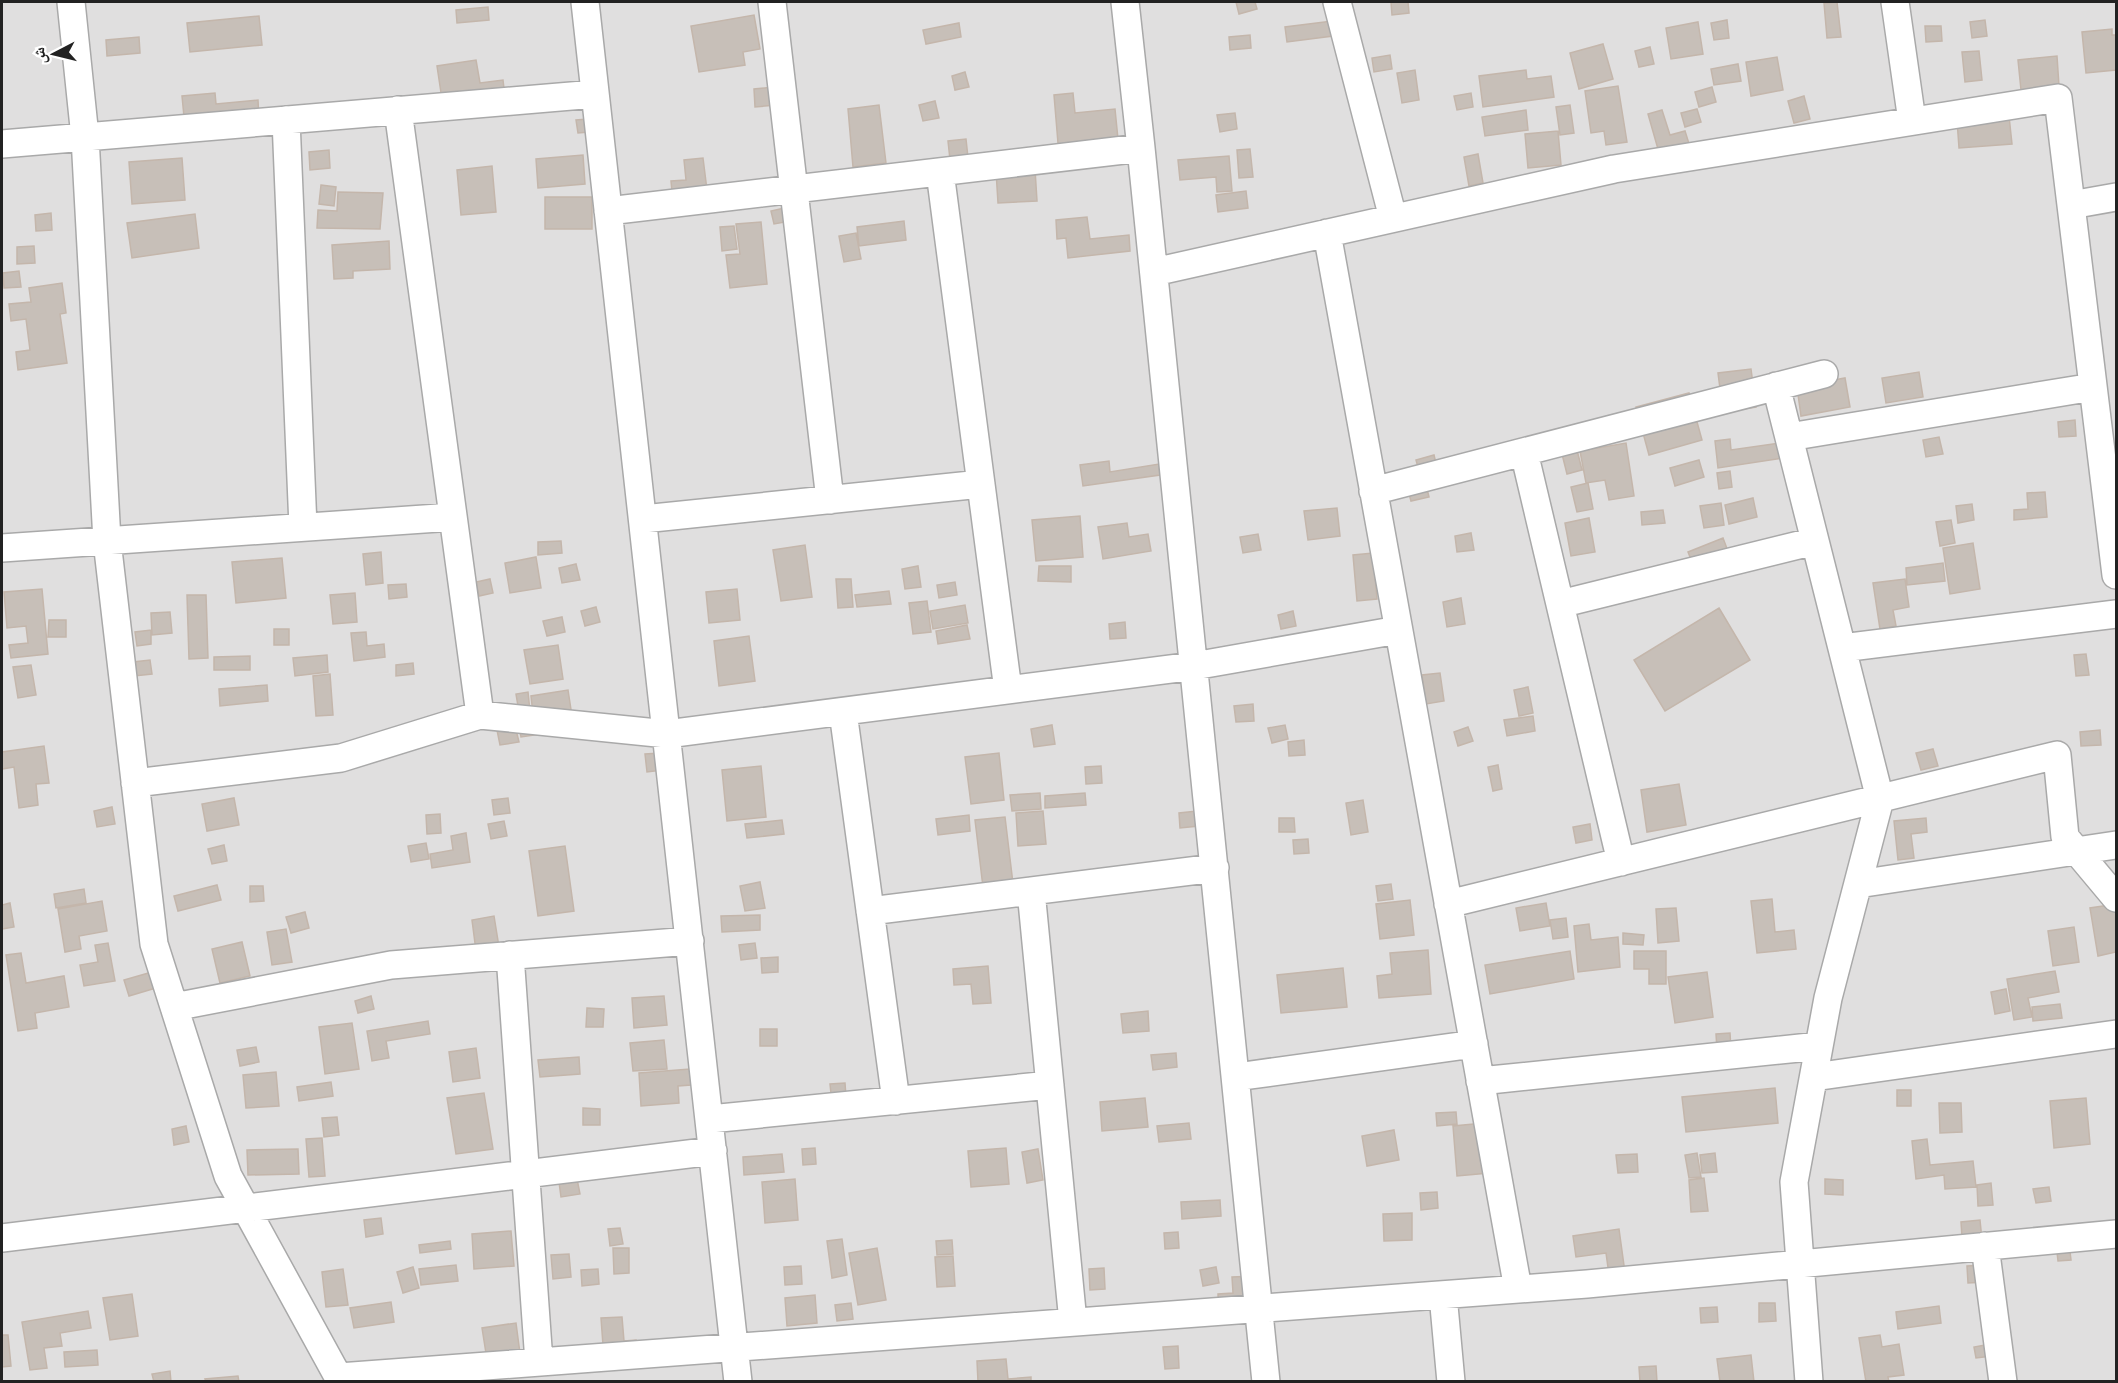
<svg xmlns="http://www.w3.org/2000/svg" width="2118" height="1383" viewBox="0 0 2118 1383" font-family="'Exo 2','Noto Naskh Arabic',sans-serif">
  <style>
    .residential { fill: #e0dfdf }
    .building { fill: #c7bfb8; stroke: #c4b6ab; stroke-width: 1.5 }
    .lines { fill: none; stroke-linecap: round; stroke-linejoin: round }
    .minor-casing { stroke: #a9a9a9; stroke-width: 30 }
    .minor { stroke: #fff; stroke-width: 27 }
  </style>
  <rect width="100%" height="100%" fill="#f2efe9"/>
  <path class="residential" d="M2,2H2116V1381H2Z"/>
  <path class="building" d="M1236,2H1255L1257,9L1239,14Z
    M1391,2H1408L1409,13L1392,15Z
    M1837,2L1841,37L1827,38L1824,3Z
    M488,7L489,20L457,23L456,10Z
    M754,15L760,49L743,52L745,65L699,72L691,26Z
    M259,16L262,45L190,52L187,23Z
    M1727,20L1729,38L1714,40L1711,23Z
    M1985,20L1987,36L1972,38L1970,22Z
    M1332,21L1333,36L1287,42L1285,27Z
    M1698,22L1703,54L1671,59L1666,28Z
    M959,23L961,37L926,44L923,30Z
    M1925,26H1941L1942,41L1926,42Z
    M2112,29V35H2116V70L2086,73L2082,32Z
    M1250,35L1251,48L1230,50L1229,37Z
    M139,37L140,53L107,56L106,40Z
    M1603,44L1613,79L1579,89L1570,53Z
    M1650,47L1654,64L1639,67L1635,51Z
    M1979,51L1982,80L1965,82L1962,52Z
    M1390,55L1392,69L1374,72L1372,58Z
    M2057,56L2059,86L2021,90L2018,60Z
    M1777,57L1783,90L1751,96L1746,62Z
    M476,60L480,83L503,80L505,97L443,106L437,66Z
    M1738,64L1741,81L1714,85L1711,69Z
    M1415,70L1419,100L1402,103L1397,73Z
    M1526,70L1527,79L1551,76L1554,97L1483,107L1479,76Z
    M965,72L969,87L955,90L952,76Z
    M1618,86L1627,142L1606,145L1604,131L1591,133L1585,91Z
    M774,87L776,105L755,107L754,89Z
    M1712,87L1716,102L1699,107L1695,92Z
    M215,93L216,104L258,100L259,120L185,127L182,96Z
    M1073,93L1075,113L1115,109L1119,149L1059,155L1054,95Z
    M1471,93L1473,107L1457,110L1454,96Z
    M1804,96L1810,119L1794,123L1788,101Z
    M935,101L939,118L923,121L919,105Z
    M879,105L886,163L853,167L848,109Z
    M1570,105L1574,133L1560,135L1556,107Z
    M1697,109L1701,122L1685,127L1681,113Z
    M1526,110L1528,130L1485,136L1482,117Z
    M1662,110L1670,135L1685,131L1690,147L1660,156L1648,114Z
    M1235,113L1237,129L1220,132L1217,115Z
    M2009,116L2012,144L1959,148L1957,120Z
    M601,118L602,131L578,133L576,120Z
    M1558,131L1561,165L1528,168L1525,134Z
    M966,139L969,167L951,169L948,141Z
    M1250,149L1253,177L1239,178L1237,150Z
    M329,150L330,168L310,170L309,152Z
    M1478,154L1483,183L1469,186L1464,157Z
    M583,155L585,184L538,188L536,159Z
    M1229,156L1232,191L1217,192L1216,177L1180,180L1178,160Z
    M182,158L185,200L132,204L129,162Z
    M703,158L708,198L673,202L671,181L686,180L684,160Z
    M492,166L496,212L461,215L457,170Z
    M1035,169L1037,201L998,203L996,171Z
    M321,185L336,187L334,206L319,204Z
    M1246,191L1248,208L1218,212L1216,195Z
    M338,192L383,193L380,229L317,228L318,210L337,211Z
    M545,197H592V229H545Z
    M789,207L791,221L774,224L771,211Z
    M51,213L52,230L36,231L35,215Z
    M195,214L199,248L132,258L127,223Z
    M1087,217L1090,239L1129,235L1130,251L1068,258L1066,238L1057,239L1056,220Z
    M904,221L906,240L859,246L857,227Z
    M761,222L767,284L730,288L726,255L740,254L736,224Z
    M734,226L737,249L722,251L720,227Z
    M856,233L861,259L844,262L839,236Z
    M389,241L390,269L353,271V278L334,279L332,245Z
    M34,246L35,263L17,264V247Z
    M19,271L21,287L4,288L3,273Z
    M62,283L66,313L60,314L67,363L18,370L16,352L30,350L26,319L11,321L9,304L31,302L29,288Z
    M1751,369L1756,407L1723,412L1718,373Z
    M1919,372L1923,397L1886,403L1882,378Z
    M1845,378L1850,407L1801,416L1797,387Z
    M1689,393L1702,440L1649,455L1636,407Z
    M2075,420L2076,436L2059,437L2058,422Z
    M1939,437L1943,454L1926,457L1923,440Z
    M1730,439L1731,450L1787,442L1790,457L1718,468L1715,441Z
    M1626,443L1634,496L1609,500L1605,480L1586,483L1580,451Z
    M1577,450L1582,470L1567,474L1562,454Z
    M1434,455L1438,472L1421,478L1416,460Z
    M1699,460L1704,477L1675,486L1670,468Z
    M1109,461L1110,472L1159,464L1160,475L1083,486L1080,465Z
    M1730,471L1732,487L1719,489L1717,473Z
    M1425,481L1429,497L1411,501L1407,486Z
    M1588,483L1593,509L1577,512L1571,487Z
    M2045,492L2047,517L2014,520V510L2028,509L2027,493Z
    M1753,498L1757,517L1729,524L1725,505Z
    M1721,503L1724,525L1704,528L1700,506Z
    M1972,504L1974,520L1958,523L1956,506Z
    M1337,508L1340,536L1308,540L1304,511Z
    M1663,510L1665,523L1642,525L1641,512Z
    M1080,516L1083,557L1036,561L1032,520Z
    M1589,518L1595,552L1571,556L1565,523Z
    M1951,520L1955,543L1940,546L1936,522Z
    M1127,523L1129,537L1148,534L1151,551L1103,559L1098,527Z
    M1471,533L1474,550L1457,552L1455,536Z
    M1258,534L1261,550L1243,553L1240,537Z
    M1723,538L1729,554L1694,567L1688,552Z
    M561,541L562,553L538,555V542Z
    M1973,543L1980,589L1950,594L1943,548Z
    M805,545L812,597L781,601L773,550Z
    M381,552L383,583L366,585L363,554Z
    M1373,553L1377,599L1357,601L1353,555Z
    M536,557L541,588L510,593L505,563Z
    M282,558L286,598L236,603L232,562Z
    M1943,563L1945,581L1907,585L1906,568Z
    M576,564L580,580L562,583L559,568Z
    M918,566L921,587L905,589L902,569Z
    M1039,566H1071V582L1038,581Z
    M490,579L493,593L479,596L476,582Z
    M836,579H851L853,607L838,608Z
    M1905,579L1909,607L1893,610L1896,626L1880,629L1873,583Z
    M955,582L957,595L939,598L937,585Z
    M406,584L407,597L389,599L388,585Z
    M42,589L48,654L11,658L9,645L28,643L26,626L7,628L4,592Z
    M737,589L740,620L709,623L706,592Z
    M889,591L891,604L857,607L855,595Z
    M355,593L357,622L333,624L330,595Z
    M187,595H206L208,658L189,659Z
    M1461,598L1465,624L1447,627L1443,602Z
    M927,601L931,632L913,634L909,603Z
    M965,605L968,623L933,629L930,611Z
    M596,607L600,622L585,626L581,611Z
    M1719,608L1750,660L1665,711L1634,660Z
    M1293,611L1296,626L1281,629L1278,615Z
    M170,612L172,633L152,635L151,613Z
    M562,617L565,632L547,636L543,621Z
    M49,620H66V637H48Z
    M1125,622L1126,638L1110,639L1109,624Z
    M967,625L970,639L938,644L936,631Z
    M274,629H289V645H274Z
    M151,630V644L137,646L135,632Z
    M366,632L367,646L384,644L385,657L354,661L351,633Z
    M749,636L755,681L719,686L714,641Z
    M558,645L563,679L530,684L524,650Z
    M2086,654L2089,675L2076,676L2074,655Z
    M327,655L328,672L295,676L293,658Z
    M250,656V670H214V657Z
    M150,660L152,674L134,676L133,662Z
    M413,663L414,674L396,676V665Z
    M31,665L36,695L18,698L13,667Z
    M1440,673L1444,701L1426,704L1422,675Z
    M330,674L333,715L316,716L313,676Z
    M267,685L268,701L220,706L219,689Z
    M1528,687L1533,713L1519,716L1514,690Z
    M568,690L574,729L521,737L517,717L533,714L531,696Z
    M528,692L530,711L519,712L516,694Z
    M1253,704L1254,721L1236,722L1234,706Z
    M1533,716L1535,731L1507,736L1504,720Z
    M1052,725L1055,744L1034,747L1031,729Z
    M1285,725L1288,739L1272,743L1268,728Z
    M515,726L519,742L500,745L497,730Z
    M1468,727L1473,741L1458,746L1454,732Z
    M2100,730L2101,745L2081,746L2080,732Z
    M1304,740L1305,755L1289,756L1288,742Z
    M44,746L49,783L36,784L38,805L19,808L14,767L2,769V752Z
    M1933,749L1938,766L1921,770L1916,753Z
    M660,753L662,770L647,772L645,754Z
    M999,753L1004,800L971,804L965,757Z
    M1498,765L1502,789L1493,791L1488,767Z
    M761,766L766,817L727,821L722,770Z
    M1101,766L1102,783L1086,784L1085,767Z
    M1679,784L1686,825L1647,832L1641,790Z
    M1040,793L1041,809L1012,811L1010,795Z
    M1085,793L1086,805L1045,808V796Z
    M234,798L239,825L207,831L202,804Z
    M508,798L510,813L494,815L492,800Z
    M1363,800L1368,832L1351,835L1346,803Z
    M112,807L115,824L97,827L94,811Z
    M1043,811L1046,844L1018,846L1016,813Z
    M1197,811L1199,826L1180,828L1179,813Z
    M440,814L441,833L427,834L426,815Z
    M969,815L970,831L938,835L936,819Z
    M1005,817L1015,900L985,904L975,820Z
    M1279,818H1294L1295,832H1279Z
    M1926,818L1927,832L1911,834L1914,858L1898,860L1894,821Z
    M782,820L784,834L747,838L745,824Z
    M504,821L507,836L491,839L488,824Z
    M1590,824L1592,840L1576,843L1573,827Z
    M466,833L470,862L432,868L430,854L453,850L451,836Z
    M1308,839L1309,853L1294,854L1293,840Z
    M426,843L429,859L411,862L408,846Z
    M224,845L227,861L212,864L208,849Z
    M565,846L574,911L538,916L529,851Z
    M760,882L765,908L745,911L740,886Z
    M1391,884L1393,899L1378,901L1376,886Z
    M217,885L221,900L178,911L174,896Z
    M250,886H263L264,901L250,902Z
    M84,889L86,903L56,908L54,894Z
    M1772,899L1775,932L1794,930L1796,949L1757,953L1751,901Z
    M1410,900L1414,935L1380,939L1376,904Z
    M102,901L107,931L79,936L81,949L65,952L58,909Z
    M10,903L14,927L2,929V905Z
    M1546,903L1550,926L1520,931L1516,908Z
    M2116,904V952L2098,956L2090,908Z
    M1676,908L1679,941L1658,943L1656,909Z
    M305,912L309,928L291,933L286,917Z
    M760,915V930L722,932L721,916Z
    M494,916L499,947L476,951L472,920Z
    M1566,918L1568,937L1553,939L1550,920Z
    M1589,924L1591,940L1618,937L1620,967L1578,972L1574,926Z
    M2074,927L2079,962L2053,966L2048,931Z
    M286,929L292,962L272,965L267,932Z
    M1623,933L1644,935L1643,945L1623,944Z
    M242,942L250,976L220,983L212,949Z
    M108,943L115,981L84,986L80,965L98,962L95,945Z
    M755,943L757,958L741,960L739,945Z
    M1428,950L1431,994L1379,998L1377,976L1392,974L1390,953Z
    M1570,951L1574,979L1490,994L1485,965Z
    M1634,951H1666V984H1649V969H1634Z
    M21,953L26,983L64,976L69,1007L35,1013L37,1028L18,1031L6,955Z
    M778,957V972L762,973L761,958Z
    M988,966L991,1003L973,1004L971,984L954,985L953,969Z
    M1343,968L1347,1007L1281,1013L1277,975Z
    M2055,971L2059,992L2028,998L2032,1017L2014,1020L2007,979Z
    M152,972L156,988L129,996L124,980Z
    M1707,972L1713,1017L1675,1023L1668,977Z
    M2006,989L2010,1011L1995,1014L1991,992Z
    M371,996L374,1009L358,1013L355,1001Z
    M664,996L667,1025L634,1028L632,998Z
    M2060,1004L2062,1018L2033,1021L2032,1007Z
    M587,1008L604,1009L603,1027H586Z
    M1148,1011L1149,1031L1123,1033L1121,1014Z
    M428,1021L430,1034L386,1041L389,1058L372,1061L367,1031Z
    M352,1023L359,1069L325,1074L319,1027Z
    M760,1029H777V1046H760Z
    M1730,1033L1731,1049L1717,1050L1716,1034Z
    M664,1040L667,1069L633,1071L630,1043Z
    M256,1047L259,1062L240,1066L237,1050Z
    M476,1048L480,1078L453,1082L449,1052Z
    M1176,1053L1177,1067L1153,1070L1151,1055Z
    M579,1057L580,1074L540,1077L538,1060Z
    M690,1069L691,1085L678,1086L679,1103L641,1106L639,1073Z
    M276,1072L279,1106L246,1108L243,1075Z
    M331,1082L333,1096L299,1101L297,1087Z
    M845,1083L847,1111L833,1113L830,1084Z
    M1775,1088L1778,1123L1686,1132L1682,1097Z
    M1897,1090H1911V1106H1897Z
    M484,1093L493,1149L456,1154L447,1098Z
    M1145,1098L1148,1127L1102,1131L1100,1102Z
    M2086,1098L2090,1144L2054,1148L2050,1101Z
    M1939,1103H1961L1962,1132L1940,1133Z
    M583,1108L600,1109V1125H583Z
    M1456,1112L1457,1124L1437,1126L1436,1113Z
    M337,1117L339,1135L324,1137L322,1118Z
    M1189,1123L1191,1139L1159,1142L1157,1126Z
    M1484,1123L1489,1173L1457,1176L1453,1126Z
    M186,1126L189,1142L174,1145L172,1129Z
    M1394,1130L1399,1160L1367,1166L1362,1136Z
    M322,1138L325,1176L309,1177L306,1139Z
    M1927,1139L1930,1165L1973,1161L1976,1187L1945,1189L1944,1175L1916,1179L1912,1141Z
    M815,1148L816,1164L803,1165L802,1149Z
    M1006,1148L1009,1184L971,1187L968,1151Z
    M298,1149L299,1174L248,1175L247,1150Z
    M1038,1149L1043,1180L1027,1183L1022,1152Z
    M1697,1153L1701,1177L1689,1178L1685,1155Z
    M1715,1153L1717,1172L1702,1173L1700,1155Z
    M782,1154L784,1172L744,1175L743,1157Z
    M1637,1154L1638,1172L1618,1173L1616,1155Z
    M1704,1178L1708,1211L1691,1212L1689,1180Z
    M577,1179L580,1194L561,1197L559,1182Z
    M795,1179L798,1220L765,1223L762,1182Z
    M1825,1179L1843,1180V1195L1825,1194Z
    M1991,1183L1993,1205L1978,1206L1977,1185Z
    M2049,1187L2051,1201L2036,1203L2033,1189Z
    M1437,1192L1438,1208L1421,1210L1420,1193Z
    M1220,1200L1221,1216L1182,1219L1181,1202Z
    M1412,1213V1240L1384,1241L1383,1214Z
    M381,1218L383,1234L366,1237L364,1220Z
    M1980,1220L1983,1250L1963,1252L1961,1222Z
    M620,1228L623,1244L610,1246L608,1229Z
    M1619,1229L1626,1280L1610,1282L1606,1253L1576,1257L1573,1236Z
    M511,1231L514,1266L474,1269L472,1234Z
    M1178,1232L1179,1248L1165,1249L1164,1233Z
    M842,1239L847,1275L832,1278L827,1241Z
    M952,1240L953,1254L937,1255L936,1241Z
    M450,1241L451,1249L420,1253L419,1245Z
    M2056,1243H2069L2071,1260L2058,1261Z
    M613,1248H629V1273L614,1274Z
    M877,1248L886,1300L858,1305L849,1253Z
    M569,1254L571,1277L553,1279L551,1255Z
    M953,1256L955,1286L937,1287L935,1257Z
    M456,1265L458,1281L421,1285L419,1269Z
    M1985,1265L1986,1282L1968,1283L1967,1266Z
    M801,1266L802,1284L785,1285L784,1267Z
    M413,1267L419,1288L403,1293L397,1272Z
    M1216,1267L1219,1283L1203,1286L1200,1270Z
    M1104,1268L1105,1289L1090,1290L1089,1269Z
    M343,1269L348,1305L326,1307L322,1272Z
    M598,1269L599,1284L582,1286L581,1270Z
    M1256,1276L1258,1313L1219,1316L1218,1294L1233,1293L1232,1277Z
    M132,1294L138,1336L110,1340L103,1298Z
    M815,1295L817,1323L787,1326L785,1298Z
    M391,1302L394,1322L354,1328L350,1308Z
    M851,1303L853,1319L837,1321L835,1305Z
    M1759,1303H1775L1776,1321L1759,1322Z
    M1939,1306L1941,1323L1898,1329L1896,1312Z
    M1717,1307L1718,1322L1701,1323L1700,1308Z
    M88,1311L91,1328L60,1333L62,1346L44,1348L47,1368L30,1370L22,1322Z
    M622,1317L624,1341L636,1340L637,1357L604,1359L601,1318Z
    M516,1323L521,1361L488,1366L482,1328Z
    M2,1335H8L11,1366L2,1367Z
    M1880,1335L1882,1347L1899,1344L1904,1375L1888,1377L1889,1382H1866L1859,1338Z
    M1991,1344L1992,1356L1976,1358L1974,1347Z
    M1178,1346L1179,1368L1165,1369L1163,1347Z
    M97,1350L98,1365L65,1367L64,1352Z
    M1751,1355L1754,1382H1720L1717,1359Z
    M1006,1359L1008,1379L1031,1377V1382H978L977,1361Z
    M1656,1366L1657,1382H1640L1639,1367Z
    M170,1371L171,1382H154L152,1374Z
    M238,1376L239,1382H206L205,1379Z"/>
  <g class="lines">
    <defs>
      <path id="minor" d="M71,2L85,137L107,541L154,944L228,1176L341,1382
        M585,2L738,1382
        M772,2L830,500
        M1125,2L1141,148L1266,1382
        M1337,2L1393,218
        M1895,2L1912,121
        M398,110L480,715
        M286,120L303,527
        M2,144L595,94
        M940,172L1008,690
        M2071,205L2116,197
        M608,211L1141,148
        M1327,233L1518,1289
        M1154,272L1614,169L2058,98L2116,575
        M1776,386L1880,799L1828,998L1794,1182L1809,1382
        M1789,437L2093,387
        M1524,452L1621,862
        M1373,491L1824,374
        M643,519L981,484
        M2,548L453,517
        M1560,604L1815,541
        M1842,648L2116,614
        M843,712L896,1101
        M135,783L341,758L480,715L667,734L1194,666L1398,630
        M1858,884L2116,845
        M1031,891L1073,1322
        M1448,904L2057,755L2065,837L2116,898
        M870,911L1215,868
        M510,955L539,1362
        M174,1007L391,965L690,941
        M1236,1077L1474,1044
        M1814,1077L2116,1034
        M1480,1081L1819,1046
        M710,1119L1050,1085
        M2,1238L713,1151
        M1985,1246L2003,1382
        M1443,1295L1451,1382
        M339,1377L1587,1284L2116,1234"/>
    </defs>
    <use href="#minor" class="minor-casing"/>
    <use href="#minor" class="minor"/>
  </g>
  <rect width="2118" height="1383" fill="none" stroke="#222222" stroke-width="6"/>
  <g transform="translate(54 54) rotate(263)" stroke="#ffffff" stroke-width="4.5" paint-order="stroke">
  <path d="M0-4.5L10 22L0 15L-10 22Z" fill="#222222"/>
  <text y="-9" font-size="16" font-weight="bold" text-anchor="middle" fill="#222222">ش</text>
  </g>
</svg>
